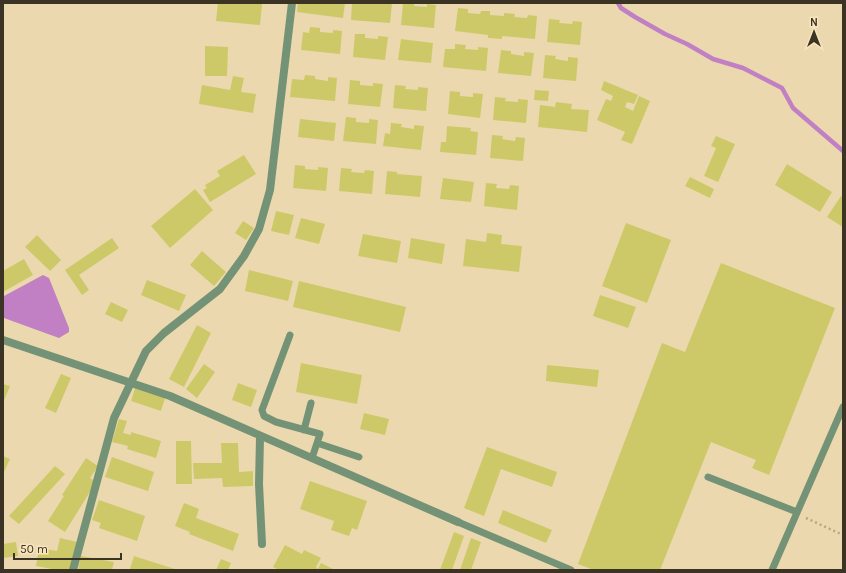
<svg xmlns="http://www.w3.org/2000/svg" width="846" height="573" viewBox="0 0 846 573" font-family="Karla,sans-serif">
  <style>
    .water { fill: #c180c3 }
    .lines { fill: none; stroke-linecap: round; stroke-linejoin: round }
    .stream { stroke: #c180c3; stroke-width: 4.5 }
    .building { fill: #cec968 }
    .path { stroke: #b5a684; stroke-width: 2.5; stroke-dasharray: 2 3; stroke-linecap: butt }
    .lane { stroke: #749276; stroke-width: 7 }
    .street { stroke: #749276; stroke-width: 8 }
  </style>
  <rect width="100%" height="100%" fill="#ebd8af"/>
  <path class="water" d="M43,275L49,278L69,328V332L59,338L4,318V296Z"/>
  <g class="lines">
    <path class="stream" d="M618,3L621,8L635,17L665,34L687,44L713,59L743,68L782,88L793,108L843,151"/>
  </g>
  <path class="building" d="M218,3L262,4L260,25L216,21Z
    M298,3H345L343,18L297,12Z
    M352,3H392L390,23L351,20Z
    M403,3H414V6L427,7V4L436,5L434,28L401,25Z
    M458,8L468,9V13L480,14L481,11H490V15L504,16V13L515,14L514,17L527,18L528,15L537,16L535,39L502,36V39L488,38V35L455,31Z
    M549,19L560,20L559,23L572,24L573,21L582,22L580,45L547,42Z
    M310,27L320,28V32L333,33V30L342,31L340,54L301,50L303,32L309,33Z
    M355,34H365V38L378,39V36L388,37L385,60L353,57Z
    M401,39L433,43L431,63L398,60Z
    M455,44L466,45L465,49L478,50V47L488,48L486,71L443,67L445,49H455Z
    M205,46L228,47L227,76H205Z
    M501,50L511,51V54L524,56V52L534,53L531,76L498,73Z
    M545,55L556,56L555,59L568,61V57L578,58L576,81L543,78Z
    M305,75L315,76V79L328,81V77L337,78L335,101L290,97L292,79L304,80Z
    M233,76L244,78L241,92L256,94L253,113L199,104L202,85L230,90Z
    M350,80L360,81V85L373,86V83L383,84L380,107L348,104Z
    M604,81L638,95L634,104L627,102L625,107L633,111L639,96L650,101L632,144L621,140L625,132L597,120L606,99L611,101L613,96L601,90Z
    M395,85L406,86L405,89L418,90V87L428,88L426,111L393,108Z
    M535,90L549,91L548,101L534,100Z
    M450,91L460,92V96L473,97V93L483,94L480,118L448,114Z
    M495,97L506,98L505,101L518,102V99L528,100L526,123L493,120Z
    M556,102L572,104L571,109L589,110L587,132L538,127L540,105L555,107Z
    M346,117L356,118V122L369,123V119L378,120L376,144L343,141Z
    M300,119L336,123L334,141L298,137Z
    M391,123L402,124L401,127L414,129V125L424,126L421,150L383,146L385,133L390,134Z
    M447,126L471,128L470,131L478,132L476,155L440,152L441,142H446Z
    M492,135L503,136L502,139L515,141L516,137L525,138L523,161L490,158Z
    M716,136L735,144L718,182L704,176L716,148L711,146Z
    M244,155L256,174L210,202L203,190L207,188L205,185L220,176L217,171Z
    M787,164L832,192L820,212L775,185Z
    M295,165L305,166V169L318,170V167L328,168L326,191L293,188Z
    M341,168L352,169L351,172L364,173L365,170L374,171L372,194L339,191Z
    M387,171L397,172V174L422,176L420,197L385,194Z
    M690,177L714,189L710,198L685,186Z
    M443,178L474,182L471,202L440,199Z
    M486,183L497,184L496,188L509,189L510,185L519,186L517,210L484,206Z
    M195,189L213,210L170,248L151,226Z
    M841,196L843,197V227L827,217Z
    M276,211L294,215L289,235L271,231Z
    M301,218L325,224L319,244L295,238Z
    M243,221L254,228L246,240L235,233Z
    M626,223L671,240L647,303L602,286Z
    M487,233L502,235L501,244L522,246L519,272L463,266L466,239L486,242Z
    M363,234L401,241L397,263L358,256Z
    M37,235L61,260L50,271L25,247Z
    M112,238L119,248L79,275L89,290L82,295L65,270Z
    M411,238L445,244L442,264L408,258Z
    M202,251L226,272L214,286L190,265Z
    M24,259L33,275L3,292V271Z
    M721,263L835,308L769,475L752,468L756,460L711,442L660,570H594L578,564L662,343L685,352Z
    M249,270L293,281L288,301L245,291Z
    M147,280L186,295L179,311L141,295Z
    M299,281L406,307L400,332L293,307Z
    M600,295L636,307L628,328L593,316Z
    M111,302L128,310L122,322L105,314Z
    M197,325L211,333L184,387L169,379Z
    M301,363L362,375L357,404L296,392Z
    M204,364L215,372L197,398L186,389Z
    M547,365L599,370L597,387L546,381Z
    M61,374L71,378L56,413L45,408Z
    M238,383L257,390L251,407L232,400Z
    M3,384L10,386L3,403Z
    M135,388L165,398L161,411L131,401Z
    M364,413L389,419L385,435L360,429Z
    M119,419L127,421L123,433L131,435V432L161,441L156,458L127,449L128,446L112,442Z
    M176,441H191L192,484H176Z
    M221,443H238L239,472L253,471V486L223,487L222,478L194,479L193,463H222Z
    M487,447L557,472L552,487L501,469L484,516L464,508Z
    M3,456L10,459L3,474Z
    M112,457L154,472L148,491L105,477Z
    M86,458L98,466L90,478L96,482L65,532L48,521L64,496L62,495Z
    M55,466L65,474L19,524L9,516Z
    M310,481L367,501L357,530L352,528L349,536L331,530L334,521L300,509Z
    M99,500L145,516L137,541L99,528L101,523L92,520Z
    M184,503L199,509L196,518L239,534L233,551L189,534L190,532L175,526Z
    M503,510L552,530L546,543L498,523Z
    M454,532L464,536L452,570H440Z
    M60,538L77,542L70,570H57L36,566L39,548L57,551Z
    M471,538L481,542L471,570H460Z
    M16,542L18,556L3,558V544Z
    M285,545L302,554L304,550L321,558L316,567L318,569L321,563L335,570H279L273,567Z
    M81,556L114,562L112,570H78Z
    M134,556L178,570L130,569Z
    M221,559L231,563L228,570H216Z"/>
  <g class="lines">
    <path class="path" d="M806,518L843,535"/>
    <path class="lane" d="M290,335L262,410L264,416L276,422L320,434L312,458
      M304,430L311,403
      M317,443L359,457
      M708,477L797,512
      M458,522L571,570
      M772,570L843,407"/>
    <path class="street" d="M3,340L170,396L458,522
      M260,437L259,484L262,544
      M73,570L114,418L146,351L164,333L220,289L244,256L259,229L270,190L292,3"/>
  </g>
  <rect width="846" height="573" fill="none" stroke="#3b3424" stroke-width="8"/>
  <g transform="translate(814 32)" stroke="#f8e5bc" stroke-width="3" paint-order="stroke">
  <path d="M0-3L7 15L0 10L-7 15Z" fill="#3b3424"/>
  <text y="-6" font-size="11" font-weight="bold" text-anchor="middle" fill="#3b3424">N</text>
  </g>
  <path d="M14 553v6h107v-6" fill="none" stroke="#3b3424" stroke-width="2"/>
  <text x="20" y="553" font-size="12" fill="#3b3424" stroke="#f8e5bc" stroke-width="3" paint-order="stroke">50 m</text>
</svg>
